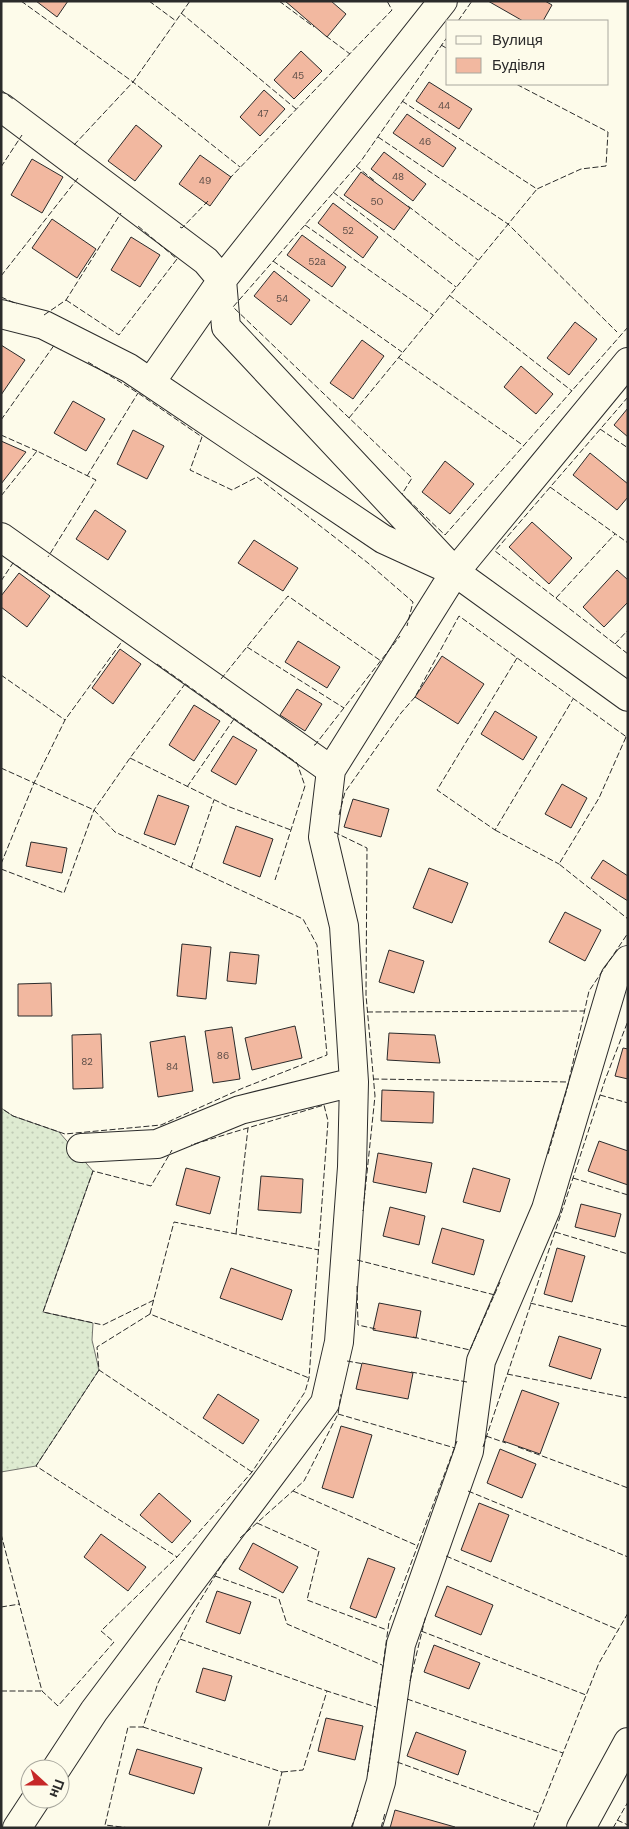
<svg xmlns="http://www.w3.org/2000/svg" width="629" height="1829" viewBox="0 0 629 1829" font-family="'DM Sans',sans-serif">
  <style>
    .grass { fill: url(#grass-dots); stroke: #74746e }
    .building { fill: #f2b8a0; stroke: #2b2b2b }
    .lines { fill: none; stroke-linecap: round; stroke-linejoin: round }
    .street-casing { stroke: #2b2b2b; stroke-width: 30 }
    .street { stroke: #fdfbea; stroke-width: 28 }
    .fence { stroke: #2b2b2b; stroke-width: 1; stroke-dasharray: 6 2.5; stroke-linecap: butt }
    .labels { text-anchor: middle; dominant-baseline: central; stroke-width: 4; stroke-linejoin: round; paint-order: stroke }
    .number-label { font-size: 10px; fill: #5d4e48 }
  </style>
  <defs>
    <pattern id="grass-dots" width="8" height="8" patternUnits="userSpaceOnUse" patternTransform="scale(1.25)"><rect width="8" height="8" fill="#deebd1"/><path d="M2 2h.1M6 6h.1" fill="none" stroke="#bfcab4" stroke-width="1.8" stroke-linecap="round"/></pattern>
  </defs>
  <rect width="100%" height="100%" fill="#fdfbea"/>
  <path class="grass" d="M1,1108L13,1116L59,1132L93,1171L43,1312L93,1323L92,1340L99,1370L36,1466L1,1472Z"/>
  <path class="building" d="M36,1H68L57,17Z
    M285,1H331L346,14L327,37Z
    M488,1H545L552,5L543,21H523Z
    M301,51L322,71L294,99L274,80Z
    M429,82L472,109L459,129L416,101Z
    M264,90L285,109L260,136L240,117Z
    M407,114L456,148L443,167L393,133Z
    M136,125L162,146L135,181L108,161Z
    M384,152L426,184L413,201L371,169Z
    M200,155L231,177L210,206L179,184Z
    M32,159L63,177L42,213L11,195Z
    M361,172L410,208L394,230L344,195Z
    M333,203L378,237L363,258L318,223Z
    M52,219L96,249L77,278L32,248Z
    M302,235L346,267L332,287L287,255Z
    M131,237L160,255L140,287L111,270Z
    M274,271L310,300L291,325L254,296Z
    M575,322L597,339L569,375L547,358Z
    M362,340L384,356L353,399L330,383Z
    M1,345L25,360L1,395Z
    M521,366L553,394L536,414L504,387Z
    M73,401L105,419L86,451L54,433Z
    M628,408V437L614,425Z
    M133,430L164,446L147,479L117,464Z
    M1,441L26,452L1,484Z
    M590,453L628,484V497L617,510L573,475Z
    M445,461L474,484L450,514L422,492Z
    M95,510L126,531L108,560L76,539Z
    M532,522L572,558L549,584L509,547Z
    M254,540L298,568L283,591L238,563Z
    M617,570L628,580V602L604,627L583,607Z
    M19,573L50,596L27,627L1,607V596Z
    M298,641L340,667L327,688L285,662Z
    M120,649L141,664L113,704L92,688Z
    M442,656L484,684L458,724L415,697Z
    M297,689L322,704L305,731L280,715Z
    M194,705L220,721L194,761L169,745Z
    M495,711L537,737L523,760L481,734Z
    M233,736L257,750L236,785L211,771Z
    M562,784L587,798L571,828L545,814Z
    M158,795L189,806L175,845L144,834Z
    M353,799L389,809L381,837L344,827Z
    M236,826L273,839L260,877L223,863Z
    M31,842L67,848L62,873L26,866Z
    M603,860L628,876V901L591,878Z
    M429,868L468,883L452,923L413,908Z
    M565,912L601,930L585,961L549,942Z
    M182,944L211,947L206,999L177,996Z
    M389,950L424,961L414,993L379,982Z
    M230,952L259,955L256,984L227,981Z
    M51,983L52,1016H18V984Z
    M295,1026L302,1058L252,1070L245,1038Z
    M232,1027L240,1079L213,1083L205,1031Z
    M389,1033L435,1035L440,1063L387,1060Z
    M101,1034L103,1088L73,1089L72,1035Z
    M185,1036L193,1091L158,1097L150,1042Z
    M623,1048L628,1049V1079L615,1076Z
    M382,1090L434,1092L433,1123L381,1121Z
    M599,1141L628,1151V1185L588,1171Z
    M378,1153L432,1163L426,1193L373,1182Z
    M186,1168L220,1177L210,1214L176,1205Z
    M473,1168L510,1179L500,1212L463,1202Z
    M261,1176L303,1179L301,1213L258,1210Z
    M581,1204L621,1214L615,1237L575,1227Z
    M390,1207L425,1216L419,1245L383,1236Z
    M442,1228L484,1240L474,1275L432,1263Z
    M557,1248L585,1256L572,1302L544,1294Z
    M231,1268L292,1290L282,1320L220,1298Z
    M379,1303L421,1311L416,1338L373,1330Z
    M559,1336L601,1349L591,1379L549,1366Z
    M362,1363L413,1373L408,1399L356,1389Z
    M522,1390L559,1403L540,1454L503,1441Z
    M218,1394L259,1420L243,1444L203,1418Z
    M341,1426L372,1435L353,1498L322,1488Z
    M500,1449L536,1464L522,1498L487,1483Z
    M159,1493L191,1521L172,1543L140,1515Z
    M479,1503L509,1515L491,1562L461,1550Z
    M101,1534L146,1567L128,1591L84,1557Z
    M253,1543L298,1567L283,1593L239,1569Z
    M368,1558L395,1568L376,1618L350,1608Z
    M447,1586L493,1605L481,1635L435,1616Z
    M217,1591L251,1602L240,1634L206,1622Z
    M434,1645L480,1663L469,1689L424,1672Z
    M203,1668L232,1676L225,1701L196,1692Z
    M326,1718L363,1726L355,1760L318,1751Z
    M416,1732L466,1751L458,1775L407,1756Z
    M137,1749L202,1768L194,1794L129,1774Z
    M395,1810L455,1827V1828H390Z"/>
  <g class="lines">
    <defs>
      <path id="street" d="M1,107L206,261L222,280L226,327L455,572L628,697
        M1,314L44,325L129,368L383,539L442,566
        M151,382L222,280L443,1
        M1,537L331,770
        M81,1148L157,1144L240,1110L354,1082
        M56,1769L94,1711L325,1403L339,1342L352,1167L354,1082L344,926L323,837L331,770L455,572L628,362
        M17,1828L36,1799
        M367,1828L381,1782L401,1644L469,1451L481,1361L546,1209L615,977L628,960
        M581,1828L628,1742"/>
    </defs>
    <use href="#street" class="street-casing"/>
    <use href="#street" class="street"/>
    <path class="fence" d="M21,1L133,82L240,167
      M149,1L176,21
      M279,1L314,27
      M181,13L296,109
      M458,21L472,1
      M326,36L350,54
      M448,36L361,161L233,307L412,478L402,494L445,535L628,327
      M441,45L448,49
      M1,90L13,99
      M402,101L537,189L581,169L606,166L608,132L516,84
      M378,137L508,224L617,332
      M74,145L133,82L190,1
      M356,166L376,182
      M1,167L22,135
      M229,179L392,10L387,1
      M333,192L456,287
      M408,206L478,260
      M305,225L433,315
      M180,227L182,228L208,201
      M273,261L402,352
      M1,276L78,178
      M449,295L572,391
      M1,297L17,304
      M66,300L119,335L177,259L138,226
      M44,315L66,300L121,213
      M398,357L524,446
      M88,362L138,393L202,437L190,470L232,490L257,477L368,563L413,602L407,626
      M628,397L495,551L628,654
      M349,418L537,189
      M1,420L55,344
      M600,429L628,448
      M1,435L37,451
      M87,476L138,393
      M550,487L628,543
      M1,496L37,451L96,480L48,557
      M1,581L13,563L90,617
      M556,598L615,534
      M615,644L628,630
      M247,647L344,708
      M517,658L437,790L495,830L573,699
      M157,664L297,763L305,786L275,880
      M1,675L65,720
      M221,679L288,596L381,661
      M626,737L599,798L559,864L628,919
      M314,745H315L400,636
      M130,758L227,806L291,830
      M1,768L94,810L115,832L303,919L317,945L327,1055L243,1088L161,1125L65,1134L13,1116L1,1108
      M187,787L234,719
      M339,815L345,792L401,713L415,697L459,616L628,738
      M495,830L559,864
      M334,832L367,848L366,995L375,1096L363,1211
      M1,864L34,783L65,720L123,640
      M191,868L214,800
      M1,869L64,893L94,810L130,758L185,684
      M367,1012L585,1011
      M373,1079L569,1082
      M600,1095L628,1103
      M548,1154L567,1089L589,991L628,933
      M573,1178L628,1195
      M555,1232L628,1254
      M236,1234L248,1128
      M357,1260L495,1295
      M357,1286L358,1325L376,1329
      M154,1300L103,1325L43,1312L93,1171L151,1186L172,1150
      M530,1303L628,1327
      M150,1314L174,1222L319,1250
      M413,1337L470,1350L500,1282
      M347,1361L364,1364
      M99,1370L36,1466L177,1557
      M411,1372L467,1382
      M507,1374L628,1398
      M338,1414L455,1448
      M486,1436L506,1443
      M483,1447L573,1178L605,1080L628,1021
      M518,1447L628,1488
      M252,1472L99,1370L97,1347L150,1314L309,1378
      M293,1491L418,1546
      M468,1491L628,1557
      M257,1523L319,1551L307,1600L387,1630
      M1,1534L42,1691L58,1706L114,1642L101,1631L177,1557L252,1472L305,1392L309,1378L328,1121L324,1105L191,1145
      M240,1538L304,1481L338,1414L341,1394
      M446,1556L619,1630
      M215,1576L279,1599L287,1624L382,1665
      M1,1607L20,1604
      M421,1631L586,1695
      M180,1639L327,1691
      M410,1681L426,1615
      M1,1691H42
      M407,1699L563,1753
      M143,1727L282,1772L268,1828
      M397,1762L539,1813
      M282,1772L303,1770L327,1691L376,1707
      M368,1772L389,1622L457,1441
      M617,1820L628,1825
      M130,1828L105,1825L128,1727H143L158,1683L192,1614L227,1556
      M351,1828L358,1810
      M381,1828L385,1813
      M533,1828L599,1663L628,1613
      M613,1828L628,1802"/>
  </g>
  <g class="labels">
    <g class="number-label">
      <text x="298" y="75">45</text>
      <text x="444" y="105">44</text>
      <text x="263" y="113">47</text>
      <text x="425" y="141">46</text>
      <text x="398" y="176">48</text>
      <text x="205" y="180">49</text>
      <text x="377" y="201">50</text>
      <text x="348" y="230">52</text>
      <text x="317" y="261">52а</text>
      <text x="282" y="298">54</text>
      <text x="223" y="1055">86</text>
      <text x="87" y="1061">82</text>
      <text x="172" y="1066">84</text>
    </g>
  </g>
  <rect width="629" height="1829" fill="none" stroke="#2b2b2b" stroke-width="5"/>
  <rect x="446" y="20" width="162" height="65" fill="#fdfbea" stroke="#a9a89e"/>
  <rect x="456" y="36" width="25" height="8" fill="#fdfbea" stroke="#a9a89e"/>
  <text x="492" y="45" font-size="15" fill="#2b2b2b">Вулиця</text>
  <rect x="456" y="58" width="25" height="15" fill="#f2b8a0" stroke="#a9a89e"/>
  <text x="492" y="70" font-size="15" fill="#2b2b2b">Будівля</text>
  <g transform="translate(45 1784) rotate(111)"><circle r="24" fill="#fdfbea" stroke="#a9a89e"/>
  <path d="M0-4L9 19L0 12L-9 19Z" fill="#c62828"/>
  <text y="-8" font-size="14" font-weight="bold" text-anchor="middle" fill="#2b2b2b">Пн</text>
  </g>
</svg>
